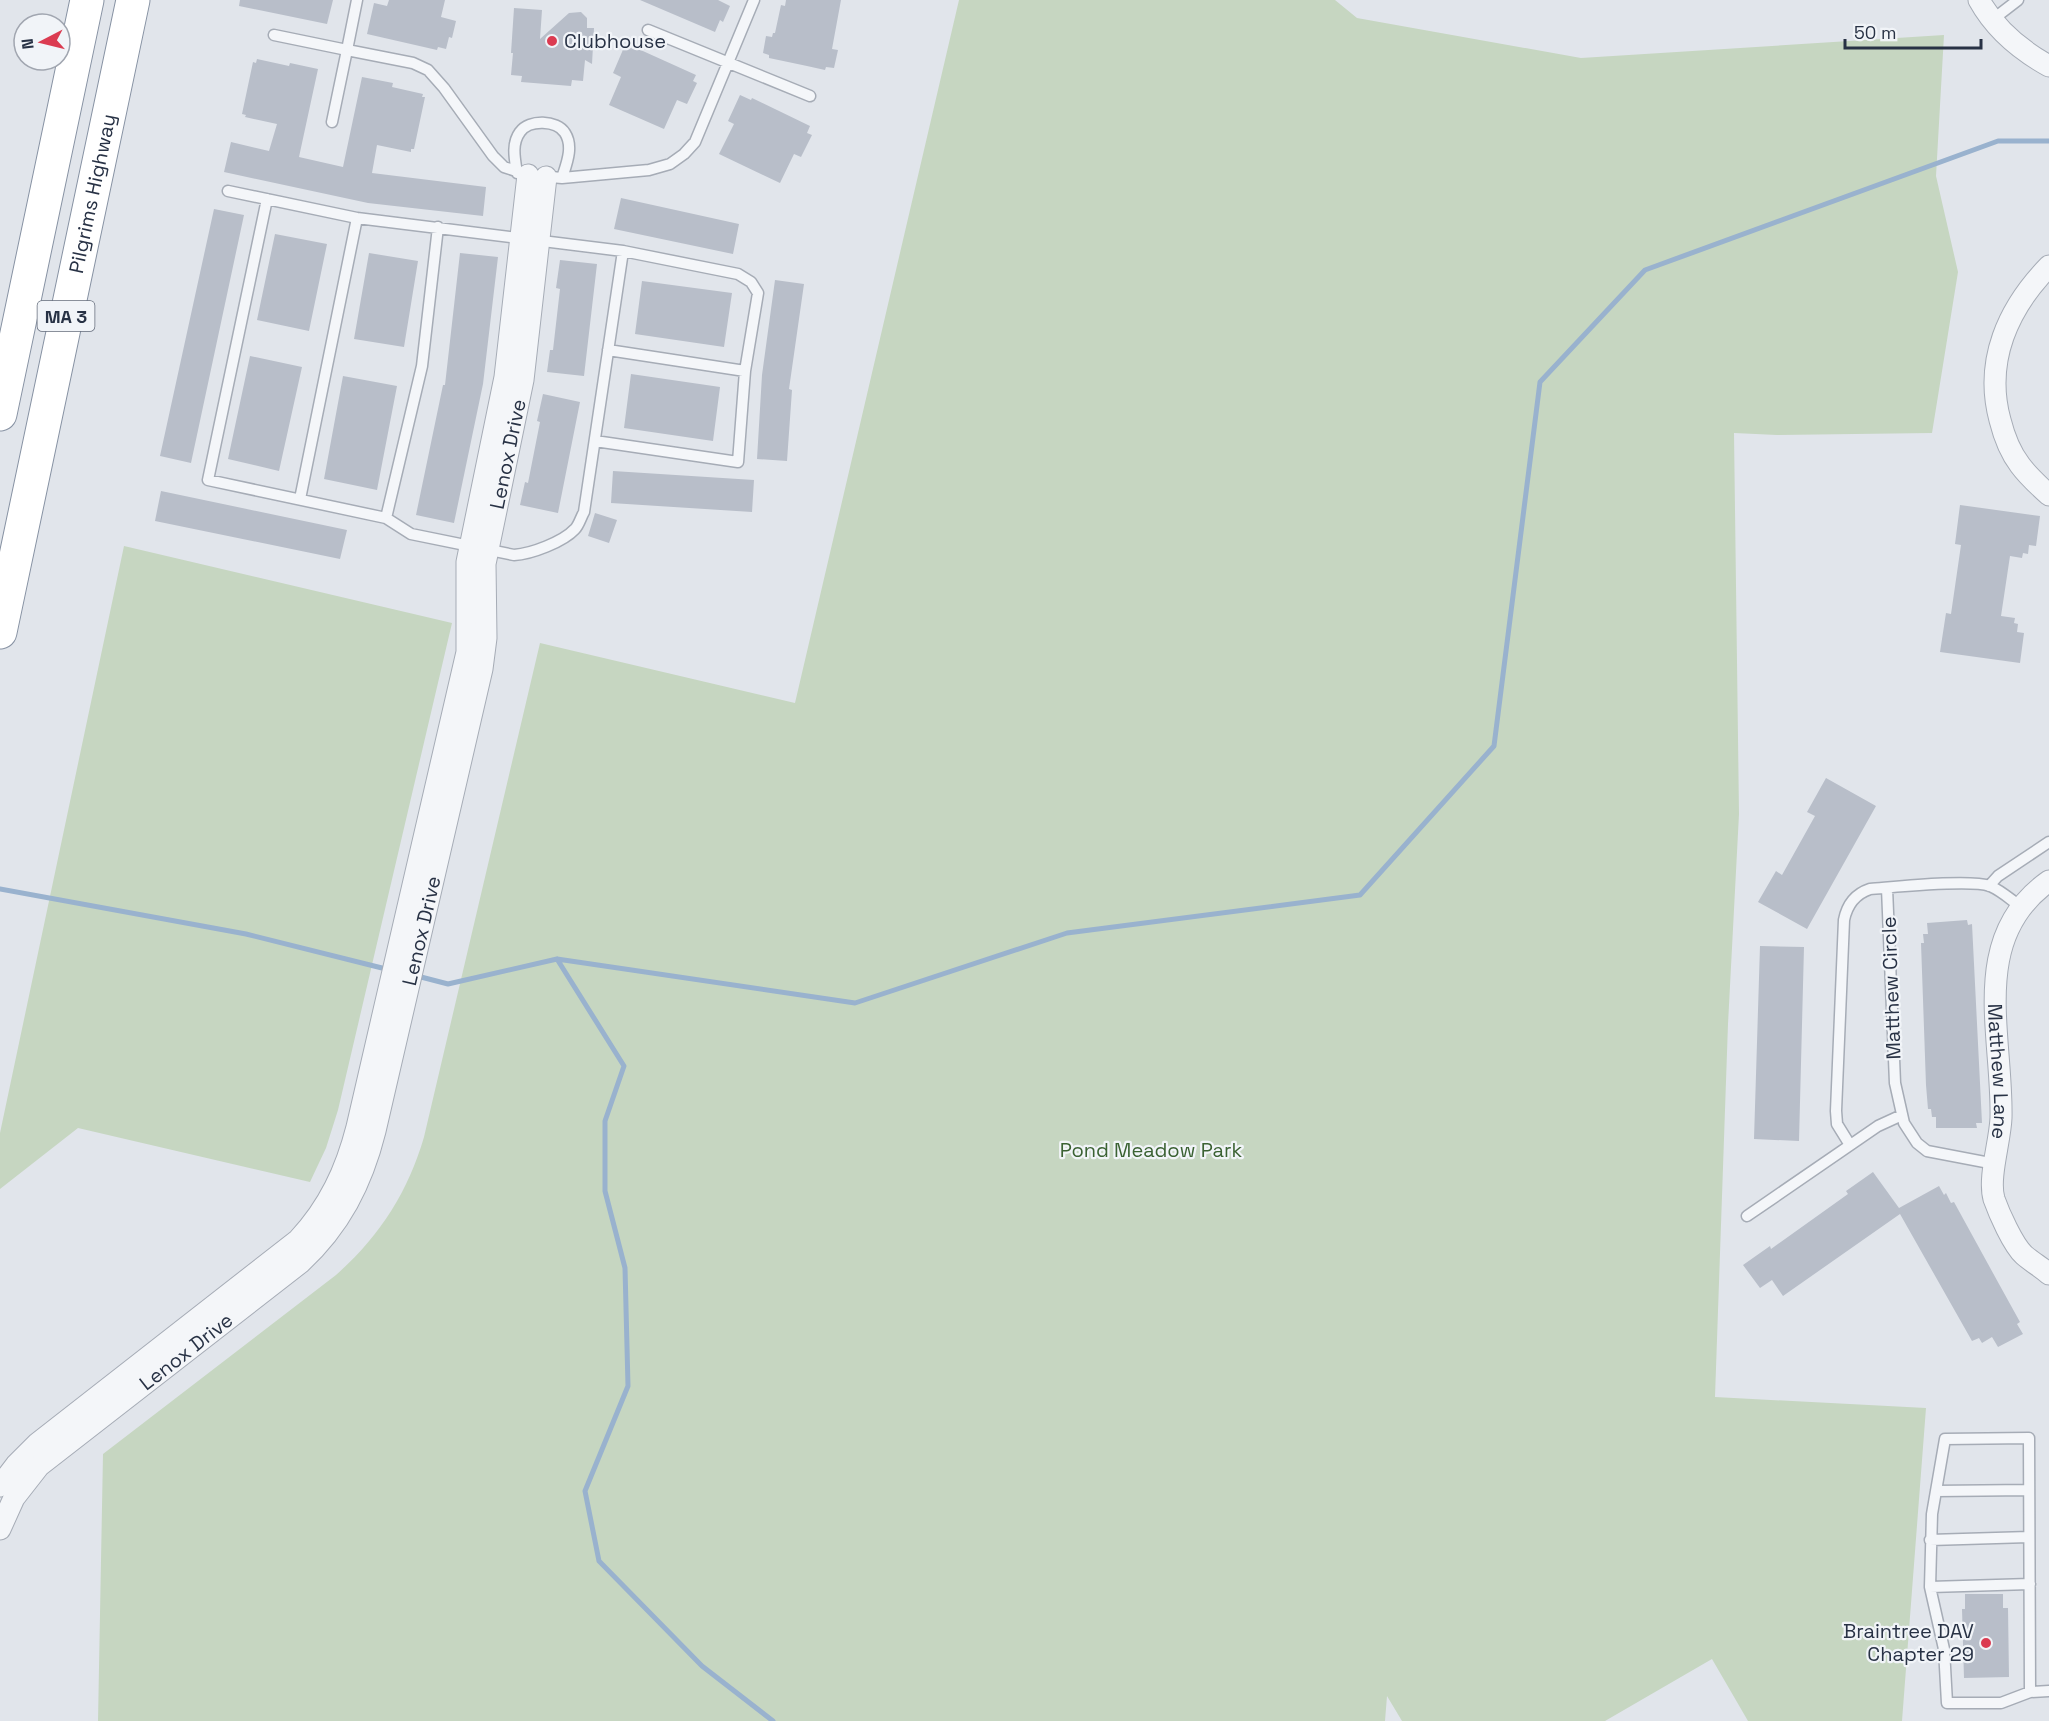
<svg xmlns="http://www.w3.org/2000/svg" width="2049" height="1721" viewBox="0 0 2049 1721" font-family="'Space Grotesk',sans-serif">
  <style>
    .green { fill: #c6d6c1 }
    .lines { fill: none; stroke-linecap: round; stroke-linejoin: round }
    .stream { stroke: #99b2ce; stroke-width: 5 }
    .building { fill: #b8bec9 }
    .service-casing { stroke: #a6acb6; stroke-width: 13 }
    .minor-casing { stroke: #a6acb6; stroke-width: 23 }
    .motorway-casing { stroke: #8792a3; stroke-width: 35 }
    .service { stroke: #f4f6f9; stroke-width: 10 }
    .minor { stroke: #f4f6f9; stroke-width: 21 }
    .motorway { stroke: #fff; stroke-width: 33 }
    .poi-dot { fill: #db3b51; stroke: #f1f4f8; stroke-width: 2 }
    .labels { text-anchor: middle; dominant-baseline: central; stroke-width: 4.5; stroke-linejoin: round; paint-order: stroke }
    .shield { fill: #f1f4f8; stroke: #646c7b; stroke-width: 1.5 }
    .shield-label { font-size: 18px; font-weight: bold; fill: #283245 }
    .poi-label { font-size: 20px; fill: #283245; stroke: #f1f4f8; text-anchor: start }
    .street-label { font-size: 20px; fill: #283245; stroke: #f1f4f8 }
    .park-label { font-size: 20px; fill: #3b6233; stroke: #f1f4f8 }
  </style>
  <rect width="100%" height="100%" fill="#e1e5eb"/>
  <path class="green" d="M959,0H1335L1357,18L1581,58L1944,35L1936,176L1958,272L1932,433L1777,435L1734,433L1739,814L1728,1024L1715,1397L1926,1408L1902,1721H1748L1712,1659L1605,1721H1402L1387,1696L1385,1721H98L103,1454L336,1275C380,1236 408,1192 424,1137L540,643L795,703Z
    M124,546L452,623L338,1110L326,1148L310,1182L78,1128L0,1189V1133Z"/>
  <g class="lines">
    <path class="stream" d="M0,889L246,934L382,968
      M557,959L624,1066L605,1121V1191L625,1268L628,1386L585,1491L599,1561L702,1666L773,1721
      M421,977L448,984L557,959L855,1003L1067,933L1360,895L1494,746L1540,382L1645,270L1998,141H2049"/>
  </g>
  <path class="building" d="M240,0H333L327,24L239,6Z
    M389,0H445L441,17L456,21L452,38L449,37L446,49L438,47L437,50L367,34L374,3L387,6Z
    M640,0H718L730,6L723,22L720,20L715,32Z
    M786,0H841L832,49L838,50L834,68L826,67L825,70L807,66L769,58V55L763,53L766,36L772,37L773,33H775L781,5L785,6Z
    M514,8L542,10L540,39L569,13L581,12L587,18V28H594L592,64L585,60L583,81L572,80L571,86L521,82L522,76L511,75L513,53H511Z
    M625,45L633,49L634,47L696,75L693,81L697,83L687,104L677,100L664,129L609,105L621,77L613,73Z
    M257,59L289,66L290,63L318,69L299,157L343,167L362,77L393,83L392,87L423,94L422,97H425L414,149H411V152L377,145L372,173L486,187L483,216L368,203L224,172L231,142L269,151L277,124L245,117L246,115L242,114L253,62L256,63Z
    M740,95L751,100L752,98L810,126L807,133L812,135L801,157L794,154L780,183L719,154L734,124L728,121Z
    M621,198L739,224L733,254L614,229Z
    M214,209L244,215L191,463L160,456Z
    M275,234L327,244L309,331L257,320Z
    M369,253L418,261L404,347L354,339Z
    M460,253L498,257L483,384L454,523L416,515L443,385H445Z
    M560,260L597,264L584,376L547,372L550,350H553L560,289L556,288Z
    M775,280L804,284L789,389L792,390L787,461L757,459L762,375Z
    M642,281L732,293L724,347L635,334Z
    M250,356L302,367L279,471L228,459Z
    M631,374L720,387L713,441L624,428Z
    M343,376L397,386L377,490L324,479Z
    M543,394L580,402L558,513L520,505L525,482L528,483L540,422L537,421Z
    M613,471L754,480L752,512L611,503Z
    M161,491L347,530L340,559L155,521Z
    M1960,505L2040,516L2036,546L2029,545L2028,554L2023,553L2022,558L2010,556L2001,616L2015,618L2014,623L2018,624L2017,632L2024,633L2020,663L1940,652L1946,613L1951,614L1961,545L1955,544Z
    M595,513L617,520L609,543L588,536Z
    M1826,778L1876,806L1807,929L1758,902L1776,871L1782,875L1815,816L1807,812Z
    M1967,920L1968,925L1972,924L1982,1123H1976L1977,1128H1936V1117H1932L1931,1109H1928L1926,1085L1921,943H1924L1923,934H1928L1927,923Z
    M1760,946L1804,947L1799,1141L1754,1139Z
    M1873,1172L1899,1208L1939,1186L1944,1195L1946,1193L1951,1203L1954,1202L1999,1284L2020,1322L2017,1324L2023,1334L1998,1347L1992,1337L1982,1343L1979,1338L1972,1341L1900,1214L1783,1296L1772,1280L1760,1288L1743,1265L1770,1246L1771,1249L1848,1194L1846,1191Z
    M1965,1594H2003V1608H2008L2009,1677L1964,1678L1962,1609H1965Z"/>
  <g class="lines">
    <defs>
      <path id="service" d="M357,0L347,50L413,63L428,70L444,88L493,156L504,167L528,175L562,178L649,170L670,164L684,154L695,142L754,0
        M1992,20L2018,0
        M648,30L810,96
        M274,35L347,50L332,122
        M517,173C515,160 511,144 520,132C529,119 557,120 565,133C574,147 566,165 562,178
        M228,191L357,218L623,251L738,274L751,282L758,293L745,371L738,462L595,441
        M267,199L208,480L386,518L411,534L514,555C531,554 563,542 575,529C579,525 581,517 584,512L623,251
        M608,350L745,371
        M300,499L357,218
        M386,518L422,366L438,227
        M1989,886L1998,876L2049,842
        M1887,888L1895,1083L1904,1123L1917,1143L1927,1151L1995,1164
        M1850,1145L1837,1124L1836,1111L1844,920C1847,905 1855,894 1870,889C1896,887 1969,879 1990,886C2002,891 2011,900 2021,907
        M1747,1216L1878,1126L1902,1115
        M1936,1491L2029,1490
        M1930,1540L2029,1537
        M1930,1587L2030,1584
        M2030,1692L2029,1438L1945,1439L1932,1514L1930,1587L1944,1649L1947,1703H2001L2030,1692L2049,1691"/>
      <g id="minor">
        <path d="M1979,0C1995,29 2020,50 2049,66"/>
        <path d="M2049,266C2008,308 1984,361 2000,420C2004,436 2010,452 2020,465C2028,476 2039,486 2049,495"/>
        <path id="s1" d="M2049,881C1968,938 2003,1035 2001,1118C2000,1142 1988,1178 1994,1199C1999,1213 2013,1245 2024,1255C2032,1262 2041,1267 2049,1274"/>
        <path d="M0,1486L16,1465L38,1443L298,1240C329,1207 346,1170 357,1127L467,652V562L505,377L528,175"/>
        <path id="s2" d="M0,1529L14,1498L39,1466L300,1263C340,1226 362,1183 375,1131L482,669L486,638L485,564L523,380L546,177"/>
      </g>
      <g id="motorway">
        <path d="M0,414L87,0"/>
        <path id="s3" d="M0,632L133,0"/>
      </g>
    </defs>
    <use href="#service" class="service-casing"/>
    <use href="#minor" class="minor-casing"/>
    <use href="#motorway" class="motorway-casing"/>
    <use href="#service" class="service"/>
    <use href="#minor" class="minor"/>
    <use href="#motorway" class="motorway"/>
  </g>
  <g class="poi-dot">
    <circle cx="552" cy="41" r="6"/>
    <circle cx="1986" cy="1643" r="6"/>
  </g>
  <g class="labels">
    <rect class="shield" x="37.5" y="301" width="57" height="30" rx="4.5"/>
    <g class="shield-label">
      <text x="66" y="316">MA 3</text>
    </g>
    <g class="poi-label">
      <text x="564" y="41">Clubhouse</text>
      <text x="1974" y="1631" text-anchor="end">Braintree DAV<tspan x="1974" dy="23">Chapter 29</tspan></text>
    </g>
    <g class="street-label">
      <text stroke="none"><textPath href="#s3" startOffset="448">Pilgrims Highway</textPath></text>
      <text stroke="none"><textPath href="#s2" startOffset="1251">Lenox Drive</textPath></text>
      <text stroke="none"><textPath href="#s2" startOffset="765">Lenox Drive</textPath></text>
      <text transform="translate(1891 988) rotate(-92)">Matthew Circle</text>
      <text stroke="none"><textPath href="#s1" startOffset="208">Matthew Lane</textPath></text>
      <text stroke="none"><textPath href="#s2" startOffset="261">Lenox Drive</textPath></text>
    </g>
    <g class="park-label">
      <text x="1151" y="1150">Pond Meadow Park</text>
    </g>
  </g>
  <g transform="translate(42 42) rotate(263)"><circle r="28" fill="#f1f4f8" stroke="#a1a6b0" stroke-width="1.5"/>
  <path d="M0-4.5L10 22L0 15L-10 22Z" fill="#db3b51"/>
  <text y="-9" font-size="16" font-weight="bold" text-anchor="middle" fill="#283245">N</text>
  </g>
  <path d="M1845 39v9h136v-9" fill="none" stroke="#283245" stroke-width="3"/>
  <text x="1854" y="39" font-size="18" fill="#283245" stroke="#f1f4f8" stroke-width="4.5" paint-order="stroke">50 m</text>
</svg>
